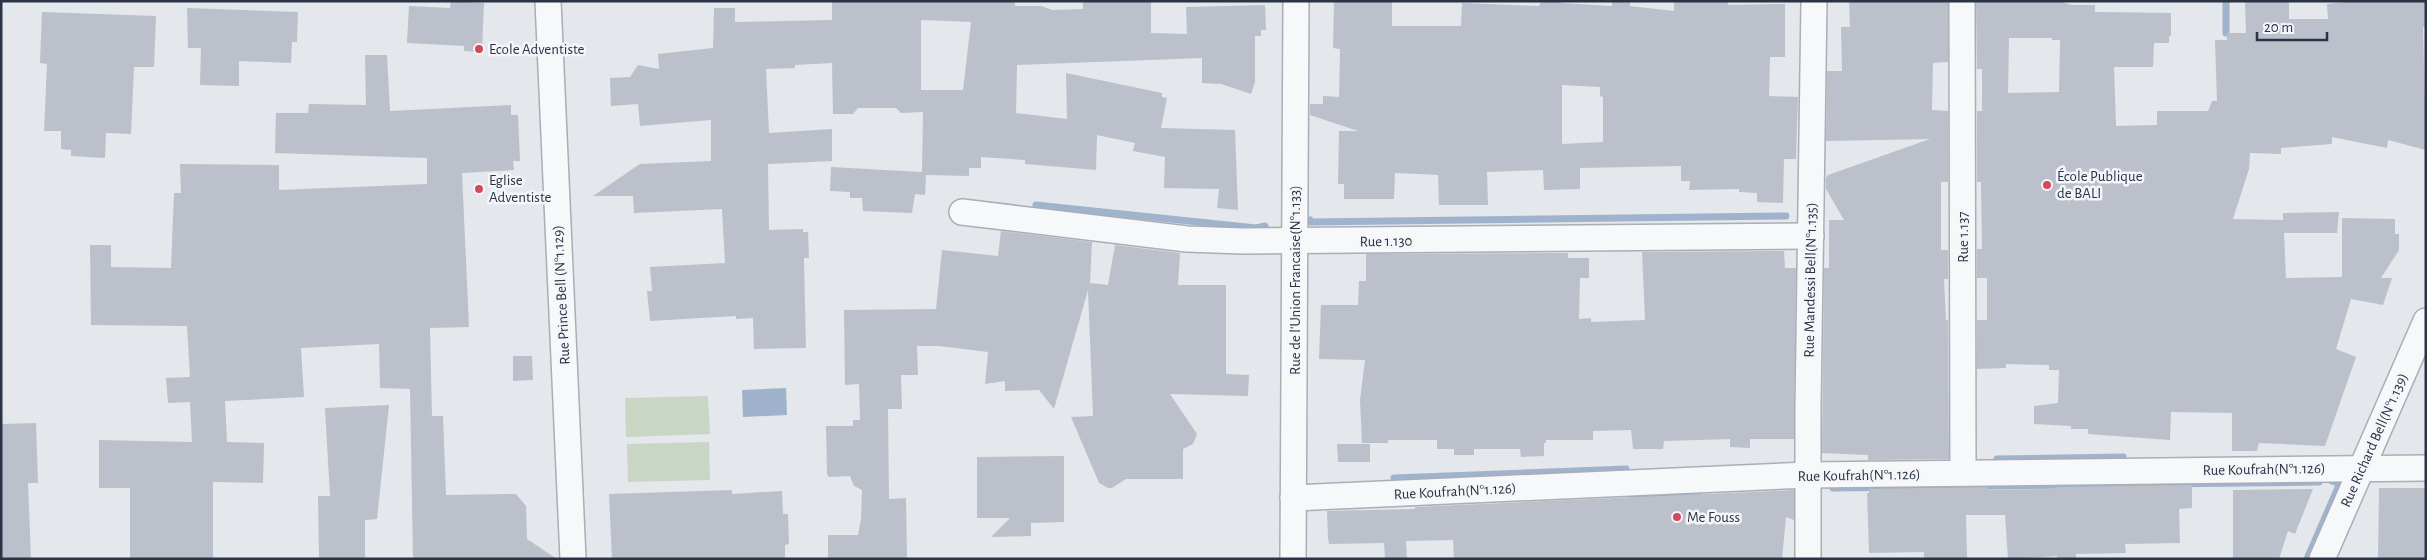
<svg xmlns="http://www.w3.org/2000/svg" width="2427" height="560" viewBox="0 0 2427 560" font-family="'Alegreya Sans',sans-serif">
	<rect width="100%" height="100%" fill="#e4e7ec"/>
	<g fill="#c9d6c5">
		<path d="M 708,396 L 710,434 L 626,437 L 625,398 Z"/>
		<path d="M 709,442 L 710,480 L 628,482 L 627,444 Z"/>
	</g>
	<path fill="#9fb4cc" d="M 786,388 L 787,415 L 743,417 L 742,390 Z"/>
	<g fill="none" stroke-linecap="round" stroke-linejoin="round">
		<g stroke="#9fb4cc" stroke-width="7">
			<path d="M 2226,3 L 2226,33"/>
			<path d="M 1036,205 L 1256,228 L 1265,226"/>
			<path d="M 1310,220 L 1311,222 L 1786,216"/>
			<path d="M 1997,459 L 2123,457"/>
			<path d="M 1394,478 L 1626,469"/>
			<path d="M 1833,488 L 2319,482"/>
			<path d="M 1633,496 L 1698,495"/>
			<path d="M 2307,559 L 2340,483 L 2332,481"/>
		</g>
	</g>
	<g fill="#bbc0ca" fill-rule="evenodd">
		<path d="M 451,1 L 484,3 L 482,52 L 464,51 L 464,46 L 407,43 L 409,6 L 450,8 Z"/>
		<path d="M 832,1 L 1015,1 L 1015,6 L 1042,6 L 1052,10 L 1083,9 L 1083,2 L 1151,1 L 1151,33 L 1187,34 L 1186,7 L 1265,5 L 1266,30 L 1261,30 L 1261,36 L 1255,36 L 1255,82 L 1251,94 L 1221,84 L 1202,83 L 1202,58 L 1017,65 L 1016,113 L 1067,119 L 1066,73 L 1162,93 L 1162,97 L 1167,98 L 1161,128 L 1235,130 L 1238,210 L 1217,208 L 1219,189 L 1164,188 L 1165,157 L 1133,151 L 1135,143 L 1097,135 L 1096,170 L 1025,164 L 1025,160 L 981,157 L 981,168 L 969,168 L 969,176 L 926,175 L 925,195 L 915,194 L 912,213 L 863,211 L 862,198 L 850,198 L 850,192 L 830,191 L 831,167 L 922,172 L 923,112 L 901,113 L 896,108 L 858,108 L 853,114 L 833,114 L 832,63 L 795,65 L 795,68 L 766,69 L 769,133 L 832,129 L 832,161 L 768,164 L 769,230 L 803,229 L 803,232 L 808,232 L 809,258 L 804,258 L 806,348 L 754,349 L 753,318 L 736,319 L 736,316 L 650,321 L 647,291 L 652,291 L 650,267 L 725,263 L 722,209 L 634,213 L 633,196 L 593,196 L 640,164 L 711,161 L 711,120 L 640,126 L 638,104 L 611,106 L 610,78 L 630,77 L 638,65 L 659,69 L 658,54 L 713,48 L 714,8 L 735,8 L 735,22 L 832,20 ZM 921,20 L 971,22 L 963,90 L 921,90 Z"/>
		<path d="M 1334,1 L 1392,1 L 1392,26 L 1461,26 L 1462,3 L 1539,6 L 1541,1 L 1560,1 L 1561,3 L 1612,6 L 1612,1 L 1630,1 L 1630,6 L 1674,11 L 1674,1 L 1728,1 L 1728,5 L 1785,4 L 1785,57 L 1770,57 L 1769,96 L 1798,97 L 1796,159 L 1784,159 L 1783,203 L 1757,202 L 1757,193 L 1739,192 L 1739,189 L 1689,190 L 1690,181 L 1681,181 L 1681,166 L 1580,168 L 1580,189 L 1544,190 L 1543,170 L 1487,172 L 1488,205 L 1439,205 L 1438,175 L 1395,173 L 1394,199 L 1344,199 L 1344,184 L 1338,184 L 1339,131 L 1358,131 L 1310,115 L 1310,104 L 1323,104 L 1323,96 L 1339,97 L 1340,49 L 1333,48 ZM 1562,85 L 1600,87 L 1600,96 L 1603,97 L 1603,142 L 1562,144 Z"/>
		<path d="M 1849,1 L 1948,1 L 1948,62 L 1933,63 L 1932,110 L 1948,111 L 1948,182 L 1941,182 L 1941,250 L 1948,250 L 1948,279 L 1944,279 L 1946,320 L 1948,320 L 1949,459 L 1868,460 L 1868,455 L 1822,453 L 1824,268 L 1829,268 L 1829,220 L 1844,220 L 1826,189 L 1826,178 L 1828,175 L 1930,139 L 1826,141 L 1827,71 L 1842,71 L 1841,27 L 1850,27 Z"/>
		<path d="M 1976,1 L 2059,1 L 2072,5 L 2095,5 L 2095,12 L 2099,12 L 2171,13 L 2171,36 L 2169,36 L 2169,43 L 2154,43 L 2153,67 L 2114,67 L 2116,126 L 2157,125 L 2157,111 L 2208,111 L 2212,101 L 2217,101 L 2215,40 L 2227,40 L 2227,33 L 2246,33 L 2245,1 L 2289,1 L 2289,19 L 2328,19 L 2327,4 L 2354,1 L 2426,1 L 2426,27 L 2423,27 L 2426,150 L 2388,140 L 2387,148 L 2332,137 L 2332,144 L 2281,148 L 2281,154 L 2250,153 L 2249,169 L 2233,219 L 2283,220 L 2283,213 L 2339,212 L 2337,233 L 2284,233 L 2286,278 L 2342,277 L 2342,218 L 2395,219 L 2395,234 L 2399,234 L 2399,250 L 2381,278 L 2392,278 L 2383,305 L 2351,299 L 2336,349 L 2356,357 L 2325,446 L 2259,443 L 2257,451 L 2232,451 L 2232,413 L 2171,412 L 2170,440 L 2088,434 L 2088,429 L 2071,429 L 2071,426 L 2034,424 L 2034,406 L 2058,403 L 2059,370 L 2049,370 L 2049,365 L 2006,364 L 2006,368 L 1977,369 L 1977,320 L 1987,320 L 1987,278 L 1977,278 L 1977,249 L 1982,249 L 1981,182 L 1977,182 L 1977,111 L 1982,111 L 1982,69 L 1977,69 ZM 2009,38 L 2052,38 L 2052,40 L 2060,40 L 2059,92 L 2008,93 Z"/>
		<path d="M 187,8 L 298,12 L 297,42 L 292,42 L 291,63 L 239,61 L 239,86 L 200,85 L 201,48 L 188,48 Z"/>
		<path d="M 42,12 L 156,16 L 154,67 L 134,67 L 131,134 L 106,133 L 105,158 L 71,156 L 71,150 L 61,149 L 61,131 L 44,131 L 47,64 L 40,63 Z"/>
		<path d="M 365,55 L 387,55 L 390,111 L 511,105 L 511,115 L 518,115 L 520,161 L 513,161 L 514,170 L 462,173 L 469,327 L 430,328 L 432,416 L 443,416 L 446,495 L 516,494 L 526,506 L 527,539 L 557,559 L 413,559 L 410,389 L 380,388 L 379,344 L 301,348 L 304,397 L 225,401 L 227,442 L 264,443 L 263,483 L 213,482 L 213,559 L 130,559 L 130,488 L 99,488 L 99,440 L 192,442 L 190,402 L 168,403 L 166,378 L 190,377 L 187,326 L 91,325 L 90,245 L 111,245 L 111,267 L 171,268 L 174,193 L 181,193 L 180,164 L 279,165 L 279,190 L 427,184 L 427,158 L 275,153 L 276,113 L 308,113 L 309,104 L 366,105 Z"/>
		<path d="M 1001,231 L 1092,242 L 1090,283 L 1108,285 L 1115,245 L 1180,253 L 1178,285 L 1226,285 L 1226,374 L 1249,375 L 1248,396 L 1170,394 L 1197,434 L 1193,444 L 1183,449 L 1183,479 L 1126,479 L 1112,488 L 1108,488 L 1099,483 L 1071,417 L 1093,416 L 1088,290 L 1054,409 L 1039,390 L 1005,391 L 1005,381 L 985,384 L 988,352 L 939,346 L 917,346 L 918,375 L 901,375 L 902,409 L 888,409 L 889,499 L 906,498 L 907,559 L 828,559 L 828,535 L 858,535 L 861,519 L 862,490 L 854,486 L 850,476 L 829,477 L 827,474 L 826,426 L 853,426 L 853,420 L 860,420 L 859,384 L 845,385 L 844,310 L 936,309 L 942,250 L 998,256 Z"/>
		<path d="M 1784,251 L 1785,268 L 1796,268 L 1794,439 L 1750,439 L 1750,448 L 1730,447 L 1730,439 L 1664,441 L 1663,449 L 1633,449 L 1631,430 L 1593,431 L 1593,440 L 1546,440 L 1546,443 L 1544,443 L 1544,456 L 1521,457 L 1520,449 L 1474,449 L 1474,455 L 1454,455 L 1454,449 L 1437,449 L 1437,440 L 1388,440 L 1388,443 L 1362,443 L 1360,400 L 1365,360 L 1319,359 L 1321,305 L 1358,305 L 1359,281 L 1366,281 L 1366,254 L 1550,253 L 1568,253 L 1568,258 L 1589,258 L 1589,278 L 1580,278 L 1579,319 L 1591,318 L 1591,322 L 1645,320 L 1642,252 Z"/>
		<path d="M 513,356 L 532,356 L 533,380 L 513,381 Z"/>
		<path d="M 389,405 L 377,519 L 365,520 L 365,559 L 319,559 L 318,496 L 330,496 L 325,408 Z"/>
		<path d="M 36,423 L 38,483 L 28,483 L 31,559 L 1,559 L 1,424 Z"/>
		<path d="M 1337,444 L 1370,444 L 1370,462 L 1338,462 Z"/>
		<path d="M 1064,456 L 1064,522 L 1031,523 L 1031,536 L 991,537 L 1010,518 L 977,518 L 977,457 Z"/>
		<path d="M 2192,485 L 2192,508 L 2179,509 L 2180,543 L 2125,544 L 2126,553 L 2076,554 L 2076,559 L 2057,559 L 2057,556 L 2008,559 L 2005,515 L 1966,515 L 1967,559 L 1924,559 L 1924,552 L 1869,553 L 1867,493 L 1869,493 L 1869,489 L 1987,487 L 1987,490 L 2056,489 L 2056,487 Z"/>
		<path d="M 2379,488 L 2426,488 L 2425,559 L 2378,559 Z"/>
		<path d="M 2313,489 L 2295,534 L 2288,531 L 2279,559 L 2233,559 L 2233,490 Z"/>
		<path d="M 732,490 L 732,494 L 782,491 L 783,514 L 788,514 L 789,544 L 785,545 L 785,559 L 612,559 L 609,494 Z"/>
		<path d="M 1794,490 L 1794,520 L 1786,517 L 1782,559 L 1454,559 L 1453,540 L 1406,541 L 1407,559 L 1385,559 L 1384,543 L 1329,544 L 1328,538 L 1327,511 L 1415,509 L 1415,507 Z"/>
	</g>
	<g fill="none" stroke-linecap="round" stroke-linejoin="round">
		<g stroke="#a9aeb7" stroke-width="28">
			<g id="minor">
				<path d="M 548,1 L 573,559"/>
				<path d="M 1962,1 L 1963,473"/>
				<path d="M 962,212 L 1187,239 L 1242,241 L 1811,236"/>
				<path d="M 1293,498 L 1808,475 L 2426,468"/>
				<path d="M 1293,559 L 1296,1"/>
				<path d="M 1808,559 L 1808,406 L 1814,1"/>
				<path d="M 2322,559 L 2426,321"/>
			</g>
		</g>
		<use href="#minor" stroke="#f7f8fa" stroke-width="25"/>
	</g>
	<g fill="#d1495b" stroke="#f4f6f9" stroke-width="2">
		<circle cx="479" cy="49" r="5"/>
		<circle cx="2047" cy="185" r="5"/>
		<circle cx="479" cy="189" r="5"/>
		<circle cx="1677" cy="517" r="5"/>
	</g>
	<g text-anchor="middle" stroke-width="5" stroke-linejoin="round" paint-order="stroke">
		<g font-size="15" fill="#2b3445" stroke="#f4f6f9" text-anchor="start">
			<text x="489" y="54">Ecole Adventiste</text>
			<text x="2057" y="181">École Publique<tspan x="2057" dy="17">de BALI</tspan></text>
			<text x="489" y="185">Eglise<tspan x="489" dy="17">Adventiste</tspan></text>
			<text x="1687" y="522">Me Fouss</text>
		</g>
		<g font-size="15" fill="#2b3445" stroke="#f4f6f9">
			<text transform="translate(1963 237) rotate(-90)" y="5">Rue 1.137</text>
			<text transform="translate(1386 241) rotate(-1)" y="5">Rue 1.130</text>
			<text transform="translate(1295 280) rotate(-90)" y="5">Rue de l'Union Francaise(N°1.133)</text>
			<text transform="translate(1810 280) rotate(-89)" y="5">Rue Mandessi Bell(N°1.135)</text>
			<text transform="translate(561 295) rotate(-93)" y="5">Rue Prince Bell (N°1.129)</text>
			<text transform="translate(2374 440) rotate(-66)" y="5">Rue Richard Bell(N°1.139)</text>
			<text transform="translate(2264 469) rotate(-1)" y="5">Rue Koufrah(N°1.126)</text>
			<text transform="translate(1859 475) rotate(-1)" y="5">Rue Koufrah(N°1.126)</text>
			<text transform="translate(1455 491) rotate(-3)" y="5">Rue Koufrah(N°1.126)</text>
		</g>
	</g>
	<rect width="2427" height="560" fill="none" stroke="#2b3445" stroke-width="5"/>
	<path d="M2257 32v8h70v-8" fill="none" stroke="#2b3445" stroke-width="2.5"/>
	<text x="2264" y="32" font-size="15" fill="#2b3445" stroke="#f4f6f9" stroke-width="4" paint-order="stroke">20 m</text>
</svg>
